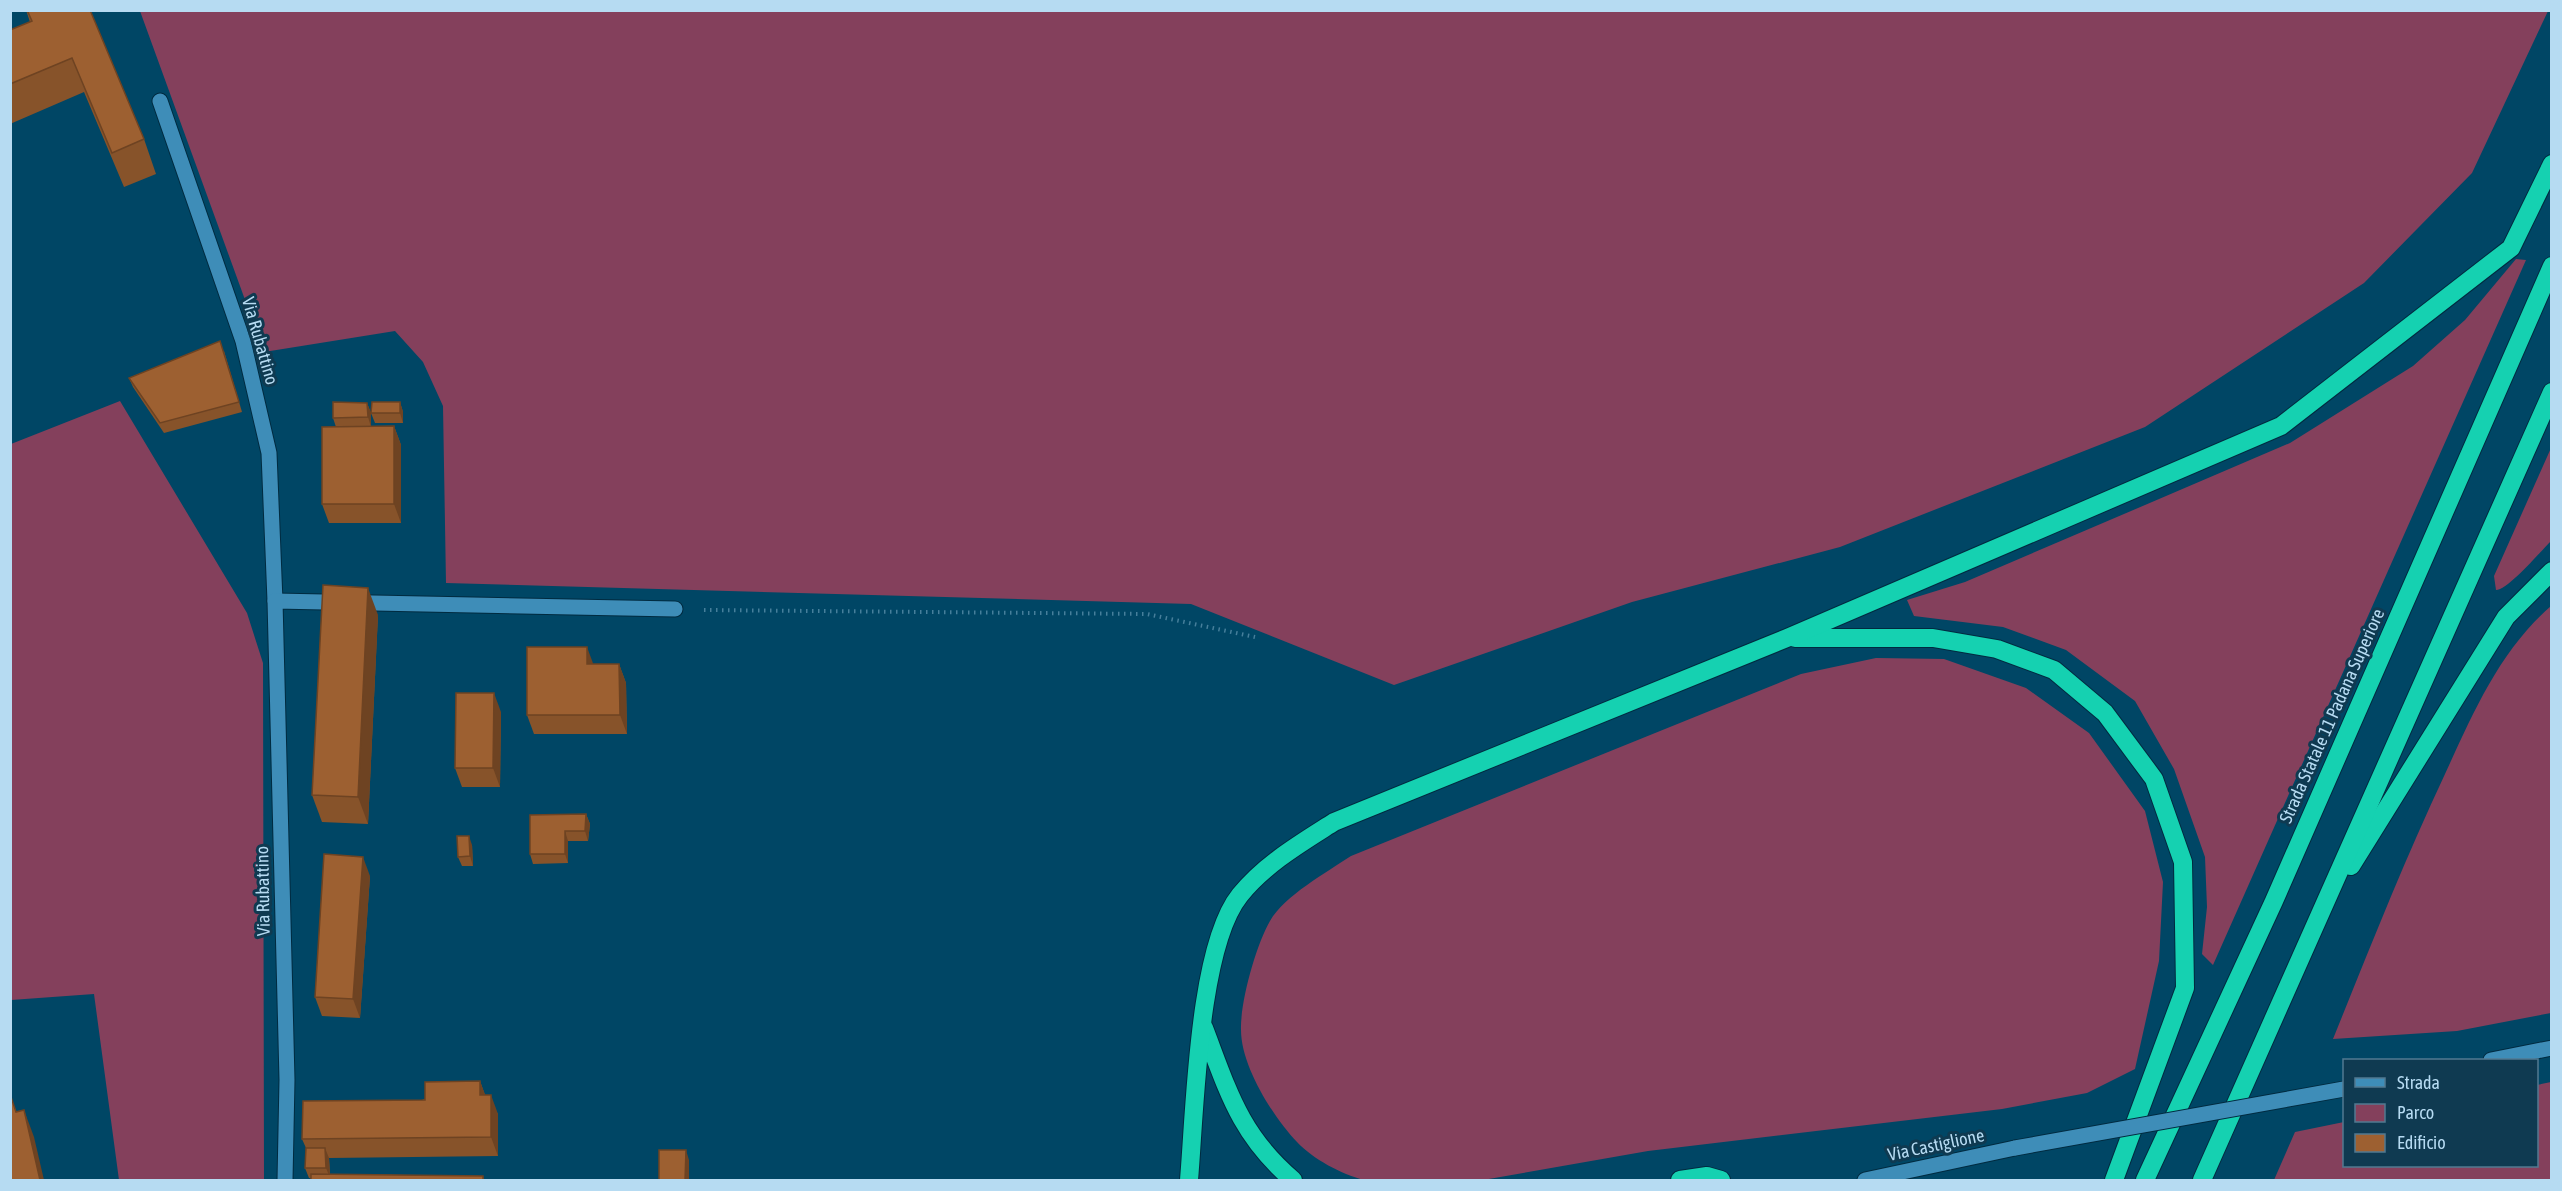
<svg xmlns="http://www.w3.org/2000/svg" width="2562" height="1191" viewBox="0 0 2562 1191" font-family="'Asap Condensed',sans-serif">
	<rect width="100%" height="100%" fill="#004665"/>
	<g fill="#84405c">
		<path d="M 140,11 L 140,10 L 2548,11 L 2472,173 L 2364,283 L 2145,427 L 1840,547 L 1632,602 L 1394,685 L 1191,604 L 446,583 L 443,406 L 423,362 L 395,331 L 264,352 Z"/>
		<path d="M 2516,259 L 2526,260 L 2213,965 L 2202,954 L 2207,907 L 2205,857 L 2174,769 L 2135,701 L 2066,650 L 2003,627 L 1914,616 L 1907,600 L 1965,582 L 2290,443 L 2413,366 L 2465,320 Z"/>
		<path d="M 120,401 L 247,613 L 263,663 L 264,1180 L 119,1180 L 94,994 L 11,1000 L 11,444 Z"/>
		<path d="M 2551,448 L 2551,541 C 2540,552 2508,590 2496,590 L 2494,576 Z"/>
		<path d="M 2551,606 L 2551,1013 L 2457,1031 L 2333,1039 C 2369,950 2404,861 2445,774 C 2473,713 2500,650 2551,606 Z"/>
		<path d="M 1876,658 L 1944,659 L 2026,688 L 2089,733 L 2145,811 L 2163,882 L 2159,961 L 2135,1069 L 2087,1093 L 2002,1109 L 1648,1151 L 1483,1180 L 1364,1180 C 1341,1174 1313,1159 1297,1142 C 1273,1117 1241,1066 1241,1030 C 1240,1003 1256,945 1270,921 C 1284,896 1327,872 1351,856 L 1801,674 Z"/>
		<path d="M 2551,1082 L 2551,1180 L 2274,1180 L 2295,1132 L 2344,1122 L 2344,1166 L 2536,1166 L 2537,1085 Z"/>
	</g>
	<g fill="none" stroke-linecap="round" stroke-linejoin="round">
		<g stroke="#002b40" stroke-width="17">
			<g id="street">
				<path d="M 160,101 L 243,341 L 269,453 L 275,601"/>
				<path d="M 285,1180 L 287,1080 L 275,601 L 675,609"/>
			</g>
		</g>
		<g stroke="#002b40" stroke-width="17">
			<g id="secondary">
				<path d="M 2491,1060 L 2552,1048"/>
				<path d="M 1865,1180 L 2015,1148"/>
			</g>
		</g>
		<g stroke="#002b40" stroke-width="20">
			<g id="highway">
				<path d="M 1795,638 L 1933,638 L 1997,649 L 2054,670 L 2105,713 L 2154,779 L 2183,862 L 2185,988 L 2114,1180"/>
				<path d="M 2351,866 L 2506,617 L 2552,571"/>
				<path d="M 1204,1028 C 1228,1091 1240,1135 1293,1180"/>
				<path d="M 1189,1180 C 1195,1111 1198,947 1240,895 C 1265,864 1301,843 1334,822 L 1787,638 L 2281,426 L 2511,248 L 2552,164"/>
				<path d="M 1680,1180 L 1707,1176 L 1721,1180"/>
				<path d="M 2145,1180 L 2274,901 L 2552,266"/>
				<path d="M 2202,1180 L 2552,392"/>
			</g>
		</g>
		<path stroke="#467f9b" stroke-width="4" stroke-dasharray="1.5 4.5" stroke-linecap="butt" d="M 704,610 L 1147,614 L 1255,637"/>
		<use href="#street" stroke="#3e8db8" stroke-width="15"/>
		<use href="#secondary" stroke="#3e8db8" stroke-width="15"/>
		<use href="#highway" stroke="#15d1b1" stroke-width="18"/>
		<g stroke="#002b40" stroke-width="17" stroke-linecap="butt">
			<path id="secondary-bridge" d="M 2015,1148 L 2344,1089"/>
		</g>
		<use href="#secondary-bridge" stroke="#3e8db8" stroke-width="15"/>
	</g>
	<g fill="#87532a">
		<path d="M 26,10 L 90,10 L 144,139 L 156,174 L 124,187 L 84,92 L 10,124 L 10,30 L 30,22 Z"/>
		<path d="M 224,351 L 242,412 L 164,433 L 133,387 L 129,378 Z"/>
		<path d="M 400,402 L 403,412 L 403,423 L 375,423 L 371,413 Z"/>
		<path d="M 367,403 L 371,413 L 371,426 L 394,426 L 401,445 L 401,523 L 329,523 L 322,504 L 336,427 L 333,418 Z"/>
		<path d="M 378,615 L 368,824 L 322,822 L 312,795 Z"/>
		<path d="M 593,664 L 619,664 L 626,683 L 627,734 L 534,734 L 527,715 Z"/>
		<path d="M 501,712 L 500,787 L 462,787 L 455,768 Z"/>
		<path d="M 586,814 L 590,824 L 588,841 L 568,841 L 568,863 L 533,864 L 530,854 Z"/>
		<path d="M 472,845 L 473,866 L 462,866 L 458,857 Z"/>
		<path d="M 370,876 L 360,1018 L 322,1016 L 315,997 Z"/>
		<path d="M 480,1081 L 485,1095 L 498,1114 L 498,1156 L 329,1158 L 330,1174 L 483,1176 L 484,1180 L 311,1180 L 311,1178 L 309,1178 L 305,1168 L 306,1148 L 302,1139 Z"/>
	</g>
	<g fill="#6e4322">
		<path d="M 400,402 L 403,412 L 403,423 L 400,413 Z"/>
		<path d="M 367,403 L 371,413 L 371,427 L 368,417 Z"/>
		<path d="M 394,426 L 401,445 L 401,523 L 394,504 Z"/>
		<path d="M 368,588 L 378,615 L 368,824 L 358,797 Z"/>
		<path d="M 587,647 L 594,666 L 587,664 Z"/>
		<path d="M 619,664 L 626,683 L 627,734 L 620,715 Z"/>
		<path d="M 494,693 L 501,712 L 500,787 L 493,768 Z"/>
		<path d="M 586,814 L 590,824 L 588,841 L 585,831 Z"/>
		<path d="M 565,831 L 568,841 L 568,863 L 565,854 Z"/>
		<path d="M 469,836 L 472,845 L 473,866 L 470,856 Z"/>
		<path d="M 363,857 L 370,876 L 360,1018 L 353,999 Z"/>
		<path d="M 480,1081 L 487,1100 L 480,1095 Z"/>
		<path d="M 491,1095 L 498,1114 L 498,1156 L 491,1137 Z"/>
		<path d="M 24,1110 L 34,1137 L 44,1180 L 40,1180 Z"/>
		<path d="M 325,1148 L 329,1158 L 330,1178 L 326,1168 Z"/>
		<path d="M 686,1150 L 689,1160 L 689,1180 L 685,1180 Z"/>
	</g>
	<g fill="#9d6031" stroke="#6e4322" stroke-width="1.5">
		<path d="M 27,10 L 90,10 L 144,139 L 112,153 L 72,58 L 10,84 L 10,30 L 32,21 Z"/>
		<path d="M 220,341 L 239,402 L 160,423 L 129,378 Z"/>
		<path d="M 333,402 L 367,403 L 368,417 L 333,418 Z"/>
		<path d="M 372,402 L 400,402 L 400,413 L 371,413 Z"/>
		<path d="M 394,426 L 394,504 L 322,504 L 322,427 Z"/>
		<path d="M 323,585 L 368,588 L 358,797 L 312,795 Z"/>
		<path d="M 527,647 L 587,647 L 587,664 L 619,664 L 620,715 L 527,715 Z"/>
		<path d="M 456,693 L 494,693 L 493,768 L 455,768 Z"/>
		<path d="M 586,814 L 585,831 L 565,831 L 565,854 L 530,854 L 530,815 Z"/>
		<path d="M 457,836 L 469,836 L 470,856 L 458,857 Z"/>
		<path d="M 324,854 L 363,857 L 353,999 L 315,997 Z"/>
		<path d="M 480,1081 L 480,1095 L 491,1095 L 491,1137 L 302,1139 L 303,1101 L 425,1100 L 425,1082 Z"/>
		<path d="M 10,1094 L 16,1112 L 24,1110 L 40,1180 L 10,1180 Z"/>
		<path d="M 306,1148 L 325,1148 L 326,1168 L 305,1168 Z"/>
		<path d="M 659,1150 L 686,1150 L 685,1180 L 659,1180 Z"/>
		<path d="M 311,1174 L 483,1176 L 483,1180 L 311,1180 Z"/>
	</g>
	<g text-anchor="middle" stroke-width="6" stroke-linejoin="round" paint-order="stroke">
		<g font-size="18" fill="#b6dbf2" stroke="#0f3a51">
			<text transform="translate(260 341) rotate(74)" y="6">Via Rubattino</text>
			<text transform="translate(2332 716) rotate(-66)" y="6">Strada Statale 11 Padana Superiore</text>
			<text transform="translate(263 891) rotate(-91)" y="6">Via Rubattino</text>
			<text transform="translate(1936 1145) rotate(-12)" y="6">Via Castiglione</text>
		</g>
	</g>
	<rect width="2562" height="1191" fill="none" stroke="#b6dbf2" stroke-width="24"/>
	<rect x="2343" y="1059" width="195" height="108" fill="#0f3a51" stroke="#527a91" stroke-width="1.5"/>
	<rect x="2355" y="1078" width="30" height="9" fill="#3e8db8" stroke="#527a91" stroke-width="1.5"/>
	<text x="2397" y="1089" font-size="18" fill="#b6dbf2">Strada</text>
	<rect x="2355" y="1104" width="30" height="18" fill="#84405c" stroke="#527a91" stroke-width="1.5"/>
	<text x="2397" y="1119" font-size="18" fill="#b6dbf2">Parco</text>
	<rect x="2355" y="1134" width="30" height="18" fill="#9d6031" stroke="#527a91" stroke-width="1.5"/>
	<text x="2397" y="1149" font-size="18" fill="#b6dbf2">Edificio</text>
</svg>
